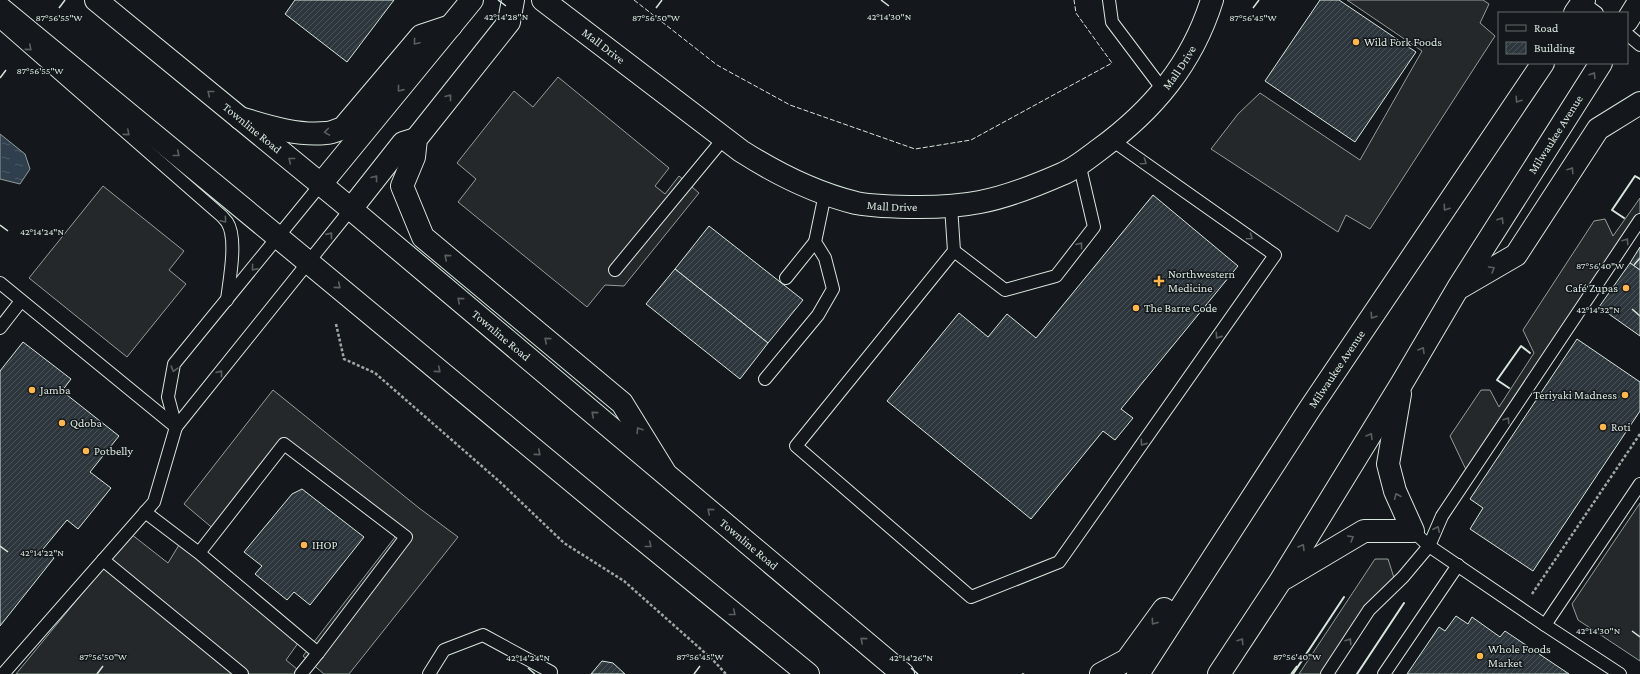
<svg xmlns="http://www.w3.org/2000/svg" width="1640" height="674" viewBox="0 0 1640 674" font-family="'Crimson Pro',serif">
	<defs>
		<pattern id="water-ripples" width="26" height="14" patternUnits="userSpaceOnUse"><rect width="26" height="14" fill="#2f3f4d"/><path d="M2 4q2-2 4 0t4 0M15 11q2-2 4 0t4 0" fill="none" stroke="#4c5b66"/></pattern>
		<pattern id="building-hatch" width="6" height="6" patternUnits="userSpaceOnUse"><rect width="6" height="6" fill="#2c363c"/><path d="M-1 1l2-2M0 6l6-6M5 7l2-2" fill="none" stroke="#4a5358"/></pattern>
	</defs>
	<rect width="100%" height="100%" fill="#14181c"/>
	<g fill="#24282b" stroke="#939e99">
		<path d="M 1347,0 L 1483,0 L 1489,4 L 1480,23 L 1495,36 L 1370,229 L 1346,215 L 1338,232 L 1211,149 L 1238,114 L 1260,93 L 1360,160 L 1422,51 Z"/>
		<path d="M 558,77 L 669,168 L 655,186 L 665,194 L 679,176 L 699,193 L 624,286 L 605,285 L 587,307 L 458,202 L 476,179 L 457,163 L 514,91 L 533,107 Z"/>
		<path d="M 103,186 L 184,251 L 169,270 L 186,284 L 127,357 L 29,278 Z"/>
		<path d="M 1640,198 L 1640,220 L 1469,476 L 1450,436 L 1481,390 L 1490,390 L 1499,407 L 1534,353 L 1523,330 L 1594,221 L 1605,219 L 1613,236 Z"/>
		<path d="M 273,390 L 419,508 L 458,537 L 349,674 L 324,674 L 303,656 L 399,532 L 285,444 L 216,531 L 184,504 Z"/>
		<path d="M 1640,503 L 1640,661 L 1578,620 L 1572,604 Z"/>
		<path d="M 131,534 L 168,563 L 182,540 L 301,639 L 286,660 L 303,674 L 16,674 Z"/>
		<path d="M 1375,559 L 1388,559 L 1396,584 L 1327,674 L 1299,674 Z"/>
	</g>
	<path fill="url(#water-ripples)" stroke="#939e99" d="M 0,134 L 25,154 L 30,169 L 20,184 L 0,179 Z"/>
	<g fill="url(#building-hatch)" stroke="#d8e6dc">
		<path d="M 295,0 L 394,0 L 347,62 L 285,14 Z"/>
		<path d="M 1320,0 L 1339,0 L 1416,52 L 1355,142 L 1265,81 Z"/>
		<path d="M 1153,195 L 1238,266 L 1121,409 L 1133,418 L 1115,440 L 1103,431 L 1031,519 L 887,401 L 959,313 L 988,337 L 1007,314 L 1036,338 Z"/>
		<path d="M 709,226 L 803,300 L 768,343 L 675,269 Z"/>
		<path d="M 1640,247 L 1640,270 L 1630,263 Z"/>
		<path d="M 1630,263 L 1640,270 L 1640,336 L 1599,307 Z"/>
		<path d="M 675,269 L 768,343 L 740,379 L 646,304 Z"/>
		<path d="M 1577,339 L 1640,382 L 1640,411 L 1533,571 L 1470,529 L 1483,508 L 1470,499 Z"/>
		<path d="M 23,342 L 71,379 L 62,391 L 119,436 L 90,472 L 111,488 L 78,529 L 67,520 L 43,549 L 54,558 L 0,626 L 0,371 Z"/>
		<path d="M 302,489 L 364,537 L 310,605 L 294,592 L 287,600 L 255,574 L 262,566 L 244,552 L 292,494 Z"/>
		<path d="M 1456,616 L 1468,624 L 1472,617 L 1500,637 L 1505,631 L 1569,674 L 1407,674 L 1439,627 L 1445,631 Z"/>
		<path d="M 602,661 L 613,663 L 625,674 L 591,674 Z"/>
	</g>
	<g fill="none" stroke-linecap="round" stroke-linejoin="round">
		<g stroke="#d8e6dc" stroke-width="14">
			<g id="service">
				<path d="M 1109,0 L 1112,22 L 1164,91"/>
				<path d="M 1582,2 L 1597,13"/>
				<path d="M 0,22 L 216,211 C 220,214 224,218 227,222 C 238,238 229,282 227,300"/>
				<path d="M 1627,34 L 1640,45"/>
				<path d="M 321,184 L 174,364 L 168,397 L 176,427 L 351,209"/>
				<path d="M 951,206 L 954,251 L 796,446 L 971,597 L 1059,562 L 1275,255 L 1112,140"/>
				<path d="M 954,251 L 1005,290 L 1056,276 L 1094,227 L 1079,163"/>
				<path d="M 615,270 L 724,138"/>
				<path d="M 786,278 L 815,242"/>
				<path d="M 0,283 L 176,427 L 154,502 L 3,674"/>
				<path d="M 0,328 L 21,301"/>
				<path d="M 765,379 L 818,315 L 833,289 L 825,258 L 815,242 L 825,194"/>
				<path d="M 145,512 L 199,553 L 318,653 L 406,537 L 284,444 L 199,553"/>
				<path d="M 1413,531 L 1429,546 L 1545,625 L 1620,674"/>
				<path d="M 103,560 L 242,674"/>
				<path d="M 1545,625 L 1640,484"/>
				<path d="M 301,674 L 318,653"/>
				<path d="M 429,674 L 444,650 L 483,635 L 551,672"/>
				<path d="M 1327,674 L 1369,610 L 1403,577 L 1429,546 L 1442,516 L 1640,220"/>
				<path d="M 1384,674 L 1458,565"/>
			</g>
		</g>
		<g stroke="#d8e6dc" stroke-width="24">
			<g id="tertiary">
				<path d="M 513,0 L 509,22 L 416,139 L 414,157 L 402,186 L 423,237 L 622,403 L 664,471"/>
				<path id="s1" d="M 543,0 L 741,151 C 777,174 815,193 856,203 C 877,207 899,207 919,207 C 939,207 960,206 980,202 C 1006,197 1037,185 1062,174 C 1075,169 1089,157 1100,149 C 1153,110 1192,64 1212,0"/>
				<path d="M 240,118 C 267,126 296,136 326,133 C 331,133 338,130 343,128 L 421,36 L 451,26"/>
				<path d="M 321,184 L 472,0"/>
				<path d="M 351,209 L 403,143 L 416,139"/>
			</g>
		</g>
		<g stroke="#d8e6dc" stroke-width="24">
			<g id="primary">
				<path id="s2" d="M 96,0 L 351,209 L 903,674"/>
				<path d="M 0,8 L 308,262 L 619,520 L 808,674"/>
				<path d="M 1575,13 L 1584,0"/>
				<path d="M 1627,21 L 1640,0"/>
				<path d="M 1461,287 L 1516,255 L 1598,129 L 1640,103"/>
				<path d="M 1285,578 L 1364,531 L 1413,531 L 1395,491 L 1388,464 L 1400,394"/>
				<path d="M 1101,674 L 1127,660 L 1164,609"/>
				<path id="s3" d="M 1138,674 L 1309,410 L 1543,63"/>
				<path id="s4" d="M 1219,674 L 1281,580 L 1402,383 L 1458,288 L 1601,63"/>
			</g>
		</g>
		<g stroke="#9da8a2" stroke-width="2.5" stroke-dasharray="3 2" stroke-linecap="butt">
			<path d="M 336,324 L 344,359 L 375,373 L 500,482 L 564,543 L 624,581 L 713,660 L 726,674"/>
			<path d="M 1532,594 L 1640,434"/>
			<path d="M 1023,673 L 1023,674"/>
		</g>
		<use href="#service" stroke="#14181c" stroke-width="12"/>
		<use href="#tertiary" stroke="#14181c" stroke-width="22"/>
		<use href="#primary" stroke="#14181c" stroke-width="22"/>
		<path stroke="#d8e6dc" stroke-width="1" stroke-dasharray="5 2" stroke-linecap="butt" d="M 634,0 L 717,65 L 790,105 L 915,149 L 971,140 L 1112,63 L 1076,13 L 1074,0"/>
		<g stroke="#d8e6dc" stroke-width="2">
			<path d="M 1624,218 L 1612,210 L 1635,176 L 1640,179"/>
			<path d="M 1509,388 L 1497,380 L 1521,346 L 1530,353"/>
			<path d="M 1293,674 L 1344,597"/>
			<path d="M 1357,674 L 1404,603"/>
		</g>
	</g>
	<defs><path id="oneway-chevron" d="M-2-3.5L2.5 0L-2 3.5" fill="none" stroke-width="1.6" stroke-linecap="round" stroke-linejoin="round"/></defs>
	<g stroke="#59605f">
		<use href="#oneway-chevron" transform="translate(416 42) rotate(130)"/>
		<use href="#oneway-chevron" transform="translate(29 48) rotate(41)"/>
		<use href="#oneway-chevron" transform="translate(1593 75) rotate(-58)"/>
		<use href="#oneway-chevron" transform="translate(400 89) rotate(129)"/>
		<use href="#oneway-chevron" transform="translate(210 93) rotate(-141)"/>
		<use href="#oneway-chevron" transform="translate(449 97) rotate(-52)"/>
		<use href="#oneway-chevron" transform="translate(1518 100) rotate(124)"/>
		<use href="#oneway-chevron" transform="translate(327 132) rotate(171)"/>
		<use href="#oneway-chevron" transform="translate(127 133) rotate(41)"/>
		<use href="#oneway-chevron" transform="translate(177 154) rotate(39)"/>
		<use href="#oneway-chevron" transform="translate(291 160) rotate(-141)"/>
		<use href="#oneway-chevron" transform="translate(1144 162) rotate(35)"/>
		<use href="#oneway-chevron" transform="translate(1571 170) rotate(-57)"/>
		<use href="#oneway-chevron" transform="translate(375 178) rotate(-52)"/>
		<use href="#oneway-chevron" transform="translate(1446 208) rotate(124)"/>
		<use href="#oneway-chevron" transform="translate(224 220) rotate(50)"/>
		<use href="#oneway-chevron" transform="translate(1501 220) rotate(-58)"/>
		<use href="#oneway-chevron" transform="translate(330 235) rotate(-51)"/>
		<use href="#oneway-chevron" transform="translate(1250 237) rotate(35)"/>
		<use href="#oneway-chevron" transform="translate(1626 241) rotate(-56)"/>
		<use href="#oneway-chevron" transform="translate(1080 245) rotate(-52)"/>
		<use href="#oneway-chevron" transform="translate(447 257) rotate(-140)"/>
		<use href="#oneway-chevron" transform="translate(254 268) rotate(130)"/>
		<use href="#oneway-chevron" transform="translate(1492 269) rotate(-30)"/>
		<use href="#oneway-chevron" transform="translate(338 286) rotate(40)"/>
		<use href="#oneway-chevron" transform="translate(460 300) rotate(-140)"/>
		<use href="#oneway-chevron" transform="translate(1373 316) rotate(124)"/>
		<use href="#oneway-chevron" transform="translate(1218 336) rotate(125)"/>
		<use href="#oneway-chevron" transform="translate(547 340) rotate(-140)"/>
		<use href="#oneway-chevron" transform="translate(1422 350) rotate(-59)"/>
		<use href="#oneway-chevron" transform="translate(174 369) rotate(106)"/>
		<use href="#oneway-chevron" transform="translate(438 370) rotate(40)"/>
		<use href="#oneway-chevron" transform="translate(220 373) rotate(-52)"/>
		<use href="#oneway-chevron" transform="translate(594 414) rotate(-140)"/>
		<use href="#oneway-chevron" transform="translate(1507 420) rotate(-56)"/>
		<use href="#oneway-chevron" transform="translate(639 430) rotate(-122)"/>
		<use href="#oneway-chevron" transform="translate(1370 436) rotate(-59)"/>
		<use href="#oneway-chevron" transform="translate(1143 443) rotate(125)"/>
		<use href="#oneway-chevron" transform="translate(538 453) rotate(40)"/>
		<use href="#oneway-chevron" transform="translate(1397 496) rotate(-113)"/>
		<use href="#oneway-chevron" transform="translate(710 511) rotate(-140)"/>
		<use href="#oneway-chevron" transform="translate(1437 529) rotate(-65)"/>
		<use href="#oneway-chevron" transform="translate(1351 538) rotate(-30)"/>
		<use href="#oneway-chevron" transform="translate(649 545) rotate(39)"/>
		<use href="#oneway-chevron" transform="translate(1302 547) rotate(-59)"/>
		<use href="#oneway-chevron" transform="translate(733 613) rotate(39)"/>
		<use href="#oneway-chevron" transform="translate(1154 622) rotate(126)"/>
		<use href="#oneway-chevron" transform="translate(863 640) rotate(-140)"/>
		<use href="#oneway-chevron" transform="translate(1241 641) rotate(-56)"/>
		<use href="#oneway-chevron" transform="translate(1349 641) rotate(-57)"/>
	</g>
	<path fill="none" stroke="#d8e6dc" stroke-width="1.5" d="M 498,0 L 506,6M 881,0 L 889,6M 59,8 L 65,0M 656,8 L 662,0M 1253,8 L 1259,0M 0,78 L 6,70M 0,225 L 8,231M 1634,265 L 1640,258M 1632,309 L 1640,316M 0,546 L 8,552M 1632,631 L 1640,637M 528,668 L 535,674M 911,668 L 918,674M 97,674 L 103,666M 694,674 L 700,666M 1291,674 L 1297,666"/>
	<g fill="#ffb74d" stroke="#14181c" stroke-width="1.5">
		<circle cx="1356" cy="42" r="4"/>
		<path d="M1157 275h4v4h4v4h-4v4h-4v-4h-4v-4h4z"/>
		<circle cx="1626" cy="288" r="4"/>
		<circle cx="1136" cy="308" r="4"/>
		<circle cx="32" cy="390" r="4"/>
		<circle cx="1625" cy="395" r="4"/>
		<circle cx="62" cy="423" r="4"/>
		<circle cx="1603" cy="427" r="4"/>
		<circle cx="86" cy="451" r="4"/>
		<circle cx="304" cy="545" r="4"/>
		<circle cx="1480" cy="656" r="4"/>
	</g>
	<g text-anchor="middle" stroke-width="3" stroke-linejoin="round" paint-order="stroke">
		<g font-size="12" fill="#d8e6dc" stroke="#14181c" text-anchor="start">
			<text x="1364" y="46">Wild Fork Foods</text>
			<text x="1168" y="278">Northwestern<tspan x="1168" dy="14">Medicine</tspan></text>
			<text x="1618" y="292" text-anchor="end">Café Zupas</text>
			<text x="1144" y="312">The Barre Code</text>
			<text x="40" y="394">Jamba</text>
			<text x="1617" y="399" text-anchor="end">Teriyaki Madness</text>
			<text x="70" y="427">Qdoba</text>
			<text x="1611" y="431">Roti</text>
			<text x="94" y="455">Potbelly</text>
			<text x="312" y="549">IHOP</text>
			<text x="1488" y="653">Whole Foods<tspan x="1488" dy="14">Market</tspan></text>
		</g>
		<g font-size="12" fill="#d8e6dc" stroke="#14181c">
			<text dy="4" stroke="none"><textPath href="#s1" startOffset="76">Mall Drive</textPath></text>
			<text dy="4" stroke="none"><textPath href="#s1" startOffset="747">Mall Drive</textPath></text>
			<text dy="4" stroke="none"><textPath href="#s2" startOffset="202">Townline Road</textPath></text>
			<text dy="4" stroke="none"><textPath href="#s4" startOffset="636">Milwaukee Avenue</textPath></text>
			<text dy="4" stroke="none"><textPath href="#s1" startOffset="412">Mall Drive</textPath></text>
			<text dy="4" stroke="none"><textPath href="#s2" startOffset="526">Townline Road</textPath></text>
			<text dy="4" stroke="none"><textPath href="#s3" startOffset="364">Milwaukee Avenue</textPath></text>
			<text dy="4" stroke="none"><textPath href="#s2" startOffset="850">Townline Road</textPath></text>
		</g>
	</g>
	<g font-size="10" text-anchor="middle" fill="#d8e6dc" stroke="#14181c" stroke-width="3" stroke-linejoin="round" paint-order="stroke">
		<text x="506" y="20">42°14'28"N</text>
		<text x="889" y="20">42°14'30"N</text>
		<text x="59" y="21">87°56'55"W</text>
		<text x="656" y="21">87°56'50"W</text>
		<text x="1253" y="21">87°56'45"W</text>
		<text x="40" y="74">87°56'55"W</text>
		<text x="42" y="235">42°14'24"N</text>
		<text x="1600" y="269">87°56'40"W</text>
		<text x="1598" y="313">42°14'32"N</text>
		<text x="42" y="556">42°14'22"N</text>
		<text x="1598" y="634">42°14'30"N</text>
		<text x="103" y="660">87°56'50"W</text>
		<text x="700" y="660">87°56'45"W</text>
		<text x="1297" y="660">87°56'40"W</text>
		<text x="528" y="661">42°14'24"N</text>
		<text x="911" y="661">42°14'26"N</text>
	</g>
	<rect x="1498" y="12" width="130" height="52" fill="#14181c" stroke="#626a69"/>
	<rect x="1506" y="25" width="20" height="6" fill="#14181c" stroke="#626a69"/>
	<text x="1534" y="32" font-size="12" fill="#d8e6dc">Road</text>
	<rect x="1506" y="42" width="20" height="12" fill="url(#building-hatch)" stroke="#626a69"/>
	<text x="1534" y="52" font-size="12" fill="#d8e6dc">Building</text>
</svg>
